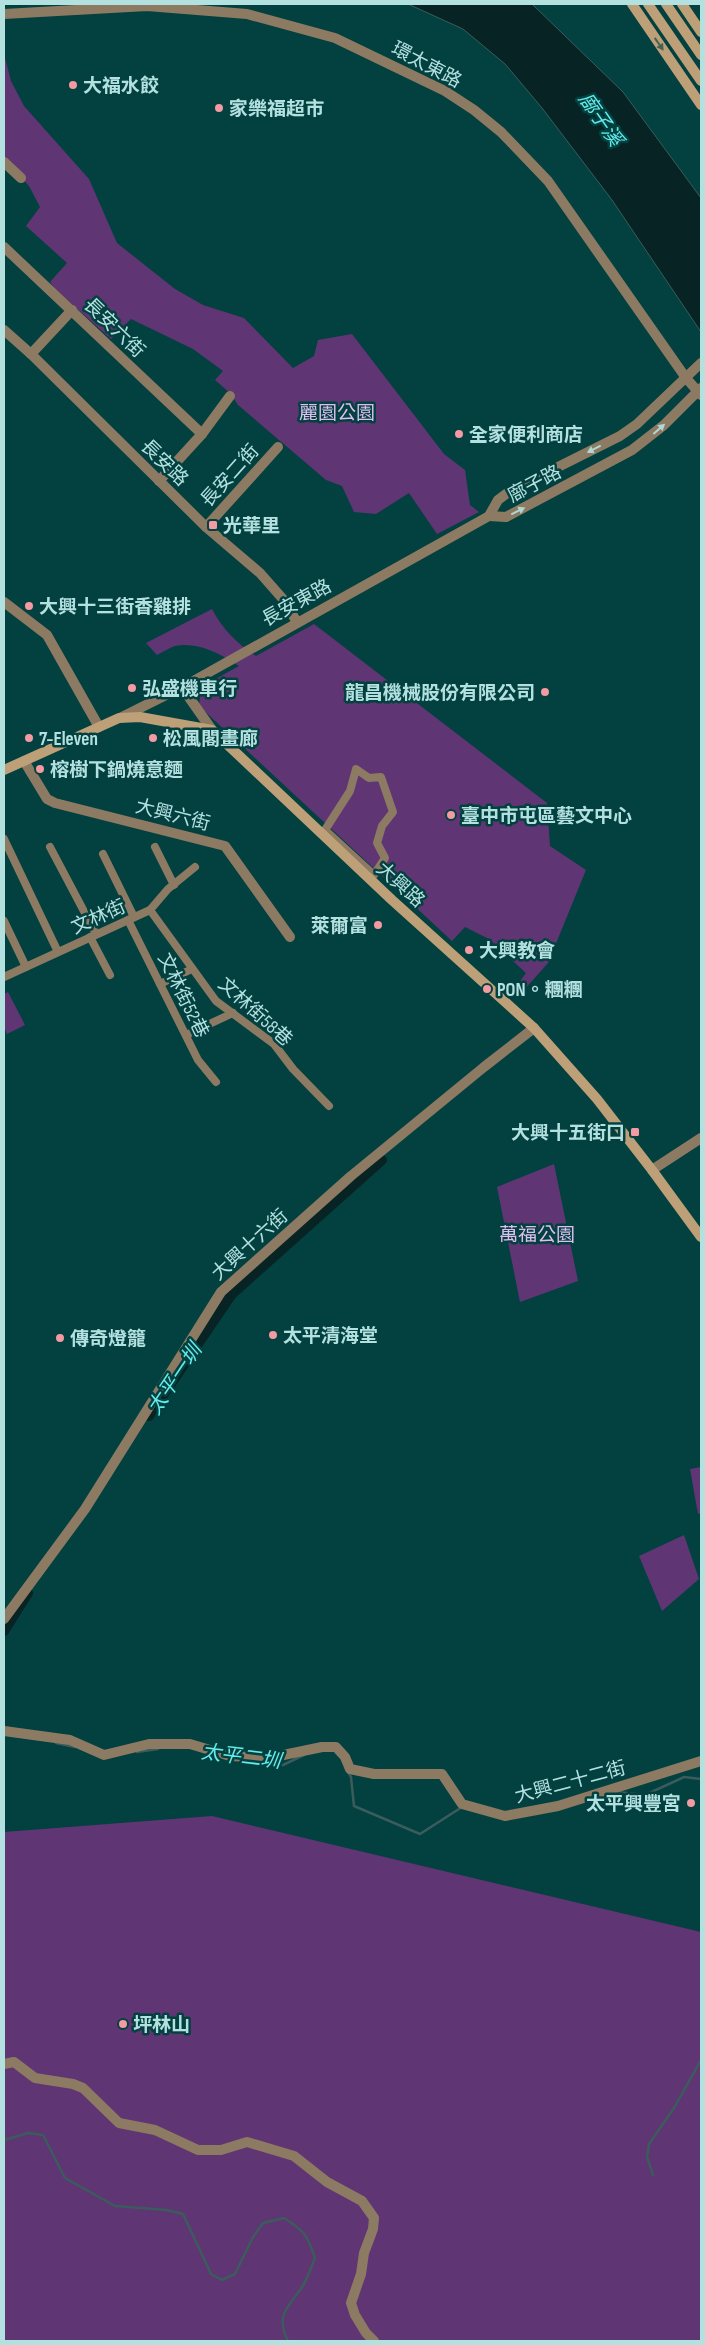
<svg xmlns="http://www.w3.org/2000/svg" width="705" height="2345" viewBox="0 0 705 2345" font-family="'Sofia Sans Condensed','Noto Sans TC',sans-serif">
	<rect width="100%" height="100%" fill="#034040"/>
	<g fill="#603573">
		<path d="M 4,54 L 11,81 L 24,106 L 89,179 L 117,243 L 175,289 L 203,305 L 244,318 L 293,368 L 314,356 L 318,340 L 352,334 L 444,454 L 465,470 L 470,505 L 479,512 L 437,534 L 409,493 L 376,514 L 354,512 L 342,486 L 326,480 L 238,405 L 231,394 L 215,380 L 223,371 L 193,349 L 131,319 L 111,339 L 55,289 L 50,282 L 67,263 L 26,226 L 40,207 L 29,186 L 4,159 Z"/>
		<path d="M 212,609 C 223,630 237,643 256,656 L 314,624 L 547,803 L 550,846 L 586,870 L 548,963 L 517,998 L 512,992 L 526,973 L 489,939 L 465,927 L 452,941 L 199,706 L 201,687 L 239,666 C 222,654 196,641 175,646 C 169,648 163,652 157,655 L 146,643 Z"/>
		<path d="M 8,992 L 25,1025 L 7,1034 L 4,1027 L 4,994 Z"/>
		<path d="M 554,1164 L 578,1281 L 520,1302 L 497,1187 Z"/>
		<path d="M 701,1467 L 701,1513 L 698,1514 L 690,1469 Z"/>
		<path d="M 684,1535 L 699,1579 L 662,1611 L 639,1556 Z"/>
		<path d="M 212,1816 L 701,1932 L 701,2341 L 4,2341 L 4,1832 Z"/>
	</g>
	<path fill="#072323" stroke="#3b5c5c" d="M 408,4 L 532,4 L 623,92 L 701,198 L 701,332 L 612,200 L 542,108 L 505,64 L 463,29 Z"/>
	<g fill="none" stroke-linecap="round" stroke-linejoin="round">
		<g stroke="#3b5c5c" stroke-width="2.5">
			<path d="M 56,1743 L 75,1747"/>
			<path d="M 137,1752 L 158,1749"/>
			<path d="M 265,1763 L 283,1765 L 304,1755"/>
			<path d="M 348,1772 L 351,1777 L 354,1806 L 420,1834 L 462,1807"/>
			<path d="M 617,1792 L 645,1795 L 684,1777 L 701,1779"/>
			<path d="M 4,2140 L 28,2133 L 43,2135 L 65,2178 L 115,2206 L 167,2210 L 183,2214 L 211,2274 L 222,2280 L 235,2274 L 253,2237 L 263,2223 L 284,2218 C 306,2232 307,2235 315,2258 C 311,2267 308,2277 304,2284 C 290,2307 274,2313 288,2341"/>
			<path d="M 653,2175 L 647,2157 L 649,2144 L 674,2108 L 701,2060"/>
		</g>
		<g stroke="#072323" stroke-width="10">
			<path d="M 149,1416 L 232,1294 L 382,1160"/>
			<path d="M 4,1631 L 28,1593"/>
		</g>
		<g stroke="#8d7a62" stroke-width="8">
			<path d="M 356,769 L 369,778 L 381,777 L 393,812 L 382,826 L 377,843 L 385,858 L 374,875 L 325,830 L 350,791 Z"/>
			<path d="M 4,839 L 58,952"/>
			<path d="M 50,847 L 96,934"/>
			<path d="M 155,847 L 174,885"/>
			<path d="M 103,854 L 134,917"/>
			<path d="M 150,910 L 216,1001 L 274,1044 L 293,1069 L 329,1106"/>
			<path d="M 128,920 L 198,1060 L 216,1082"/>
			<path d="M 4,921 L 26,967"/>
			<path d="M 90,937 L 110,975"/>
			<path d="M 4,977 L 150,910 L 168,889 L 195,867"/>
			<path d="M 160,984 L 192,969"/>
			<path d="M 186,1035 L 233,1013"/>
		</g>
		<g stroke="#8d7a62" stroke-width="10">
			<path d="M 4,14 L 147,6 L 247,14 L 335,38 L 445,91 L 474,110 L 501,132 L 548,181 L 686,378 L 701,395"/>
			<path d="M 4,162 L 21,178"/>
			<path d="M 4,247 L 202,434"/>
			<path d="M 4,330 L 31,354 L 206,527 L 260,573 L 282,598 L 297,622"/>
			<path d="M 31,354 L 72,310"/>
			<path d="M 159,481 L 202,434 L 230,396"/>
			<path d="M 206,527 L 278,447"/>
			<path d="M 4,602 L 47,635 L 99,727"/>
			<path d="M 24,761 L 47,799 L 55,803 L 225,846 L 290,937"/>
			<path d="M 652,1170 L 701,1138"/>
			<path d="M 4,1619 L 85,1509 L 221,1292 L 351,1176 L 484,1067 L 534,1028"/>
			<path d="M 4,1731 L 70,1740 L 104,1755 L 149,1744 L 190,1744 L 230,1756 L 269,1758 L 322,1747 L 336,1747 L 345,1757 L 350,1769 L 374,1774 L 442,1774 L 462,1804 L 505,1816 L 558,1806 L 701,1761"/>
			<path d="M 4,2064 L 14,2062 L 35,2078 L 73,2084 L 83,2088 L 119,2123 L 155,2130 L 198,2150 L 221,2150 L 247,2142 L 294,2156 L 327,2182 L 362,2201 L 374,2218 L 373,2229 L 364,2253 L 361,2274 L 351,2303 L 355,2315 L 366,2333 L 374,2341"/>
		</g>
		<g stroke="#8d7a62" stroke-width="10">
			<path d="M 489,516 L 498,500 L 510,491 L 620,436 L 637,424 L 701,363"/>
			<path d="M 489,516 L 506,517 L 632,450 L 664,425 L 701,388"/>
			<path d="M 181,686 L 212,730"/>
			<path d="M 120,718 L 188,684 L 489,516"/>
		</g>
		<g stroke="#bd9f78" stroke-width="10">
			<path d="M 632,4 L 701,105"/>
			<path d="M 648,4 L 701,81"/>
			<path d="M 666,4 L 701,55"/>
			<path d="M 682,4 L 701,32"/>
			<path d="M 4,770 L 119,718 L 140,717 L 212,730 L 392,900 L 534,1028 L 597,1099 L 652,1170 L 701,1237"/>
		</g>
	</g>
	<defs><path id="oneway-solid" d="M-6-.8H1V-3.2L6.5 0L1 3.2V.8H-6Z" transform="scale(1.25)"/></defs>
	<use fill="#446154" href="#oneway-solid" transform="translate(659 44) rotate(55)"/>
	<g fill="#afd7d3">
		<use href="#oneway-solid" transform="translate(659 429) rotate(-41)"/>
		<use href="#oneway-solid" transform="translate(594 449) rotate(153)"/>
		<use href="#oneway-solid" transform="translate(518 511) rotate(-26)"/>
	</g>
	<g fill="#f49aa2" stroke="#034040" stroke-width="2">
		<circle cx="73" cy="85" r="5"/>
		<circle cx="219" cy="108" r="5"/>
		<circle cx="459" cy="434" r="5"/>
		<rect x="208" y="520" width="10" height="10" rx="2.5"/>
		<circle cx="29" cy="606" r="5"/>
		<circle cx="132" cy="688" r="5"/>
		<circle cx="545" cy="692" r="5"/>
		<circle cx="29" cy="738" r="5"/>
		<circle cx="153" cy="738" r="5"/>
		<circle cx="40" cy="769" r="5"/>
		<circle cx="451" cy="815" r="5"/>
		<circle cx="378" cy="925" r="5"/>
		<circle cx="469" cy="950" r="5"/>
		<circle cx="487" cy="989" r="5"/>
		<rect x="630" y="1127" width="10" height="10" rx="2.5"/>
		<circle cx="273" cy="1335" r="5"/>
		<circle cx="60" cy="1338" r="5"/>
		<circle cx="691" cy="1803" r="5"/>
		<circle cx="123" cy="2024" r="5"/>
	</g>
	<g text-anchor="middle" stroke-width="5" stroke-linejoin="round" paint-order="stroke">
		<g font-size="19" fill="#b3e1e0" stroke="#034040">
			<text transform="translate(427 64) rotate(28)" y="7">環太東路</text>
			<text transform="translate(115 327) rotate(44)" y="7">長安六街</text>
			<text transform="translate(165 462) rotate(44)" y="7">長安路</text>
			<text transform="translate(229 475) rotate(-48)" y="7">長安二街</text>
			<text transform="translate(534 483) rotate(-28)" y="7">廍子路</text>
			<text transform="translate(296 602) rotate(-29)" y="7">長安東路</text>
			<text transform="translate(173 814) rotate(14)" y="7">大興六街</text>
			<text transform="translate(401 884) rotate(42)" y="7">大興路</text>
			<text transform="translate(98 916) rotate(-24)" y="7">文林街</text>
			<text transform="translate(184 995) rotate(64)" y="7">文林街52巷</text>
			<text transform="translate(256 1011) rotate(42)" y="7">文林街58巷</text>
			<text transform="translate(249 1244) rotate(-42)" y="7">大興十六街</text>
			<text transform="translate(570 1781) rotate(-15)" y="7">大興二十二街</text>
		</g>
		<g font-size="19" font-weight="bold" fill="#b3e1e0" stroke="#034040" text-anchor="start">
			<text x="83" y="92">大福水餃</text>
			<text x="229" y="115">家樂福超市</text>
			<text x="469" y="441">全家便利商店</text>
			<text x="223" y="532">光華里</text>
			<text x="39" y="613">大興十三街香雞排</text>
			<text x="142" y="695">弘盛機車行</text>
			<text x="535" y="699" text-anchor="end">龍昌機械股份有限公司</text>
			<text x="39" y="745">7-Eleven</text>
			<text x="163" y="745">松風閣畫廊</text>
			<text x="50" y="776">榕樹下鍋燒意麵</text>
			<text x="461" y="822">臺中市屯區藝文中心</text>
			<text x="368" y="932" text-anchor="end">萊爾富</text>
			<text x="479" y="957">大興教會</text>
			<text x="497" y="996">PON。糰糰</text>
			<text x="625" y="1139" text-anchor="end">大興十五街口</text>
			<text x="283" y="1342">太平清海堂</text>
			<text x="70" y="1345">傳奇燈籠</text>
			<text x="681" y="1810" text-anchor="end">太平興豐宮</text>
			<text x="133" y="2031">坪林山</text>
		</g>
		<g font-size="19" fill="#debdef" stroke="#034040">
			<text x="337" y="419">麗園公園</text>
			<text x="537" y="1241">萬福公園</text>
		</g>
		<g font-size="20" font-style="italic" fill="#64ebea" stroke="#034040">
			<text transform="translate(601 119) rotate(55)" y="7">廍子溪</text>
			<text transform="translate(174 1379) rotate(-56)" y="7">太平一圳</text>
			<text transform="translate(241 1756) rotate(7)" y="7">太平二圳</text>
		</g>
	</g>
	<rect width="705" height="2345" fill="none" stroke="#b3e1e0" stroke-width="10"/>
</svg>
